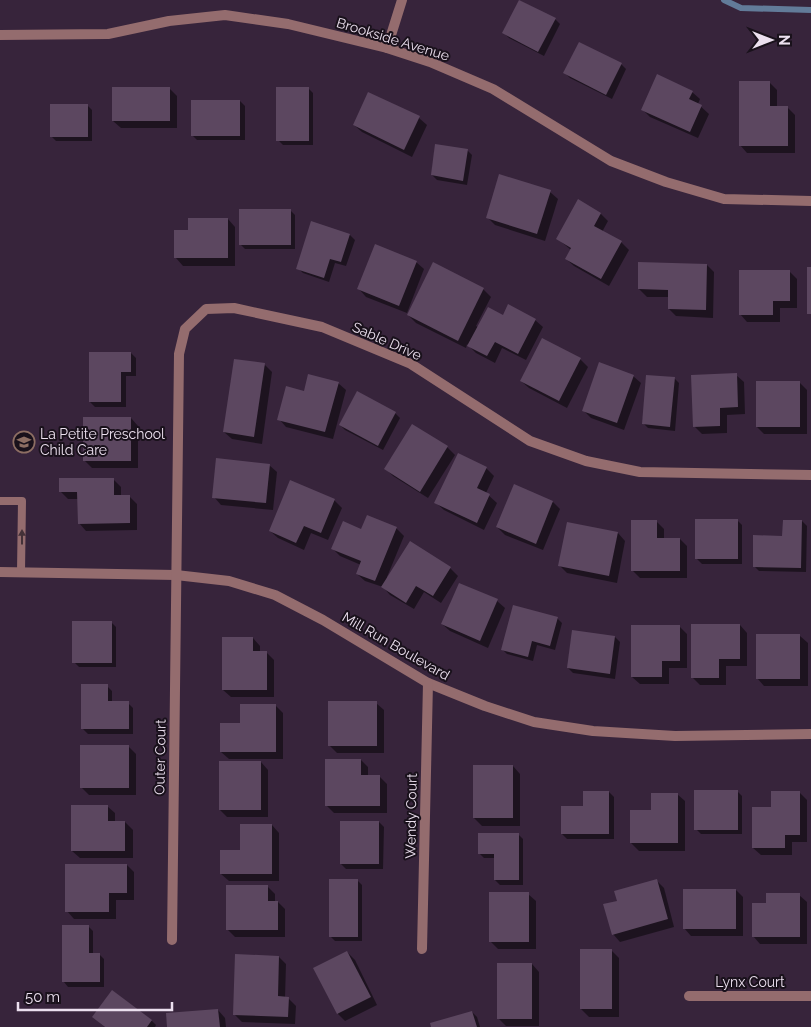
<svg xmlns="http://www.w3.org/2000/svg" width="811" height="1027" viewBox="0 0 811 1027" font-family="Raleway,sans-serif">
	<rect width="100%" height="100%" fill="#37243b"/>
	<g fill="#0007">
		<path d="M 520,1 L 555,19 L 560,24 L 544,56 L 509,38 L 504,33 Z"/>
		<path d="M 621,64 L 626,69 L 612,99 L 570,78 L 565,73 Z"/>
		<path d="M 769,82 L 777,90 L 777,107 L 787,107 L 795,115 L 795,153 L 747,153 L 740,145 Z"/>
		<path d="M 169,88 L 177,96 L 177,128 L 121,128 L 113,121 Z"/>
		<path d="M 308,88 L 313,93 L 313,145 L 283,145 L 278,140 Z"/>
		<path d="M 692,92 L 700,99 L 698,104 L 709,114 L 698,138 L 650,117 L 643,110 Z"/>
		<path d="M 240,101 L 245,106 L 245,140 L 197,140 L 192,135 Z"/>
		<path d="M 87,105 L 92,110 L 92,141 L 56,141 L 51,136 Z"/>
		<path d="M 419,118 L 427,125 L 412,157 L 362,132 L 354,125 Z"/>
		<path d="M 467,150 L 472,155 L 467,185 L 437,180 L 432,175 Z"/>
		<path d="M 550,192 L 558,199 L 545,241 L 495,225 L 487,217 Z"/>
		<path d="M 290,210 L 295,215 L 295,249 L 245,249 L 240,244 Z"/>
		<path d="M 601,214 L 608,221 L 602,232 L 621,242 L 629,250 L 609,286 L 574,266 L 566,259 L 571,250 L 558,239 Z"/>
		<path d="M 228,219 L 235,227 L 235,266 L 183,266 L 176,258 L 189,231 Z"/>
		<path d="M 312,223 L 350,235 L 355,240 L 346,266 L 335,263 L 329,282 L 303,273 L 298,268 Z"/>
		<path d="M 416,262 L 424,269 L 407,313 L 366,297 L 359,289 Z"/>
		<path d="M 707,265 L 714,272 L 713,318 L 676,316 L 669,309 L 669,297 L 647,297 L 639,289 Z"/>
		<path d="M 789,271 L 797,279 L 797,308 L 780,308 L 780,322 L 747,322 L 740,314 Z"/>
		<path d="M 483,289 L 491,297 L 476,326 L 478,327 L 503,316 L 535,320 L 543,327 L 526,360 L 502,348 L 495,363 L 476,353 L 467,344 L 466,348 L 416,323 L 408,315 Z"/>
		<path d="M 543,340 L 580,359 L 588,367 L 567,408 L 529,388 L 521,381 Z"/>
		<path d="M 131,353 L 136,358 L 136,376 L 126,376 L 126,407 L 95,407 L 90,402 Z"/>
		<path d="M 265,365 L 272,372 L 262,444 L 232,439 L 224,432 Z"/>
		<path d="M 736,375 L 744,382 L 745,414 L 727,415 L 727,433 L 702,434 L 694,426 Z"/>
		<path d="M 633,376 L 641,383 L 624,430 L 591,418 L 583,410 Z"/>
		<path d="M 674,378 L 679,383 L 675,431 L 648,428 L 643,423 Z"/>
		<path d="M 799,382 L 807,390 L 807,434 L 764,434 L 757,427 Z"/>
		<path d="M 338,383 L 346,390 L 333,439 L 286,427 L 279,419 L 304,392 Z"/>
		<path d="M 395,413 L 400,418 L 383,450 L 345,430 L 340,425 Z"/>
		<path d="M 131,418 L 138,426 L 138,468 L 92,468 L 84,460 Z"/>
		<path d="M 447,447 L 455,455 L 428,498 L 393,476 L 386,469 Z"/>
		<path d="M 269,465 L 277,472 L 273,510 L 221,505 L 214,497 Z"/>
		<path d="M 486,468 L 494,476 L 486,493 L 497,503 L 484,530 L 444,510 L 436,503 Z"/>
		<path d="M 113,479 L 121,487 L 121,497 L 130,497 L 137,504 L 137,530 L 86,531 L 79,523 L 79,499 L 68,499 L 60,491 Z"/>
		<path d="M 334,500 L 342,508 L 328,540 L 311,533 L 304,550 L 278,538 L 270,531 Z"/>
		<path d="M 553,502 L 560,509 L 543,550 L 505,535 L 497,527 Z"/>
		<path d="M 737,520 L 742,525 L 742,564 L 702,564 L 697,559 Z"/>
		<path d="M 656,521 L 664,529 L 664,539 L 680,539 L 687,546 L 687,578 L 640,578 L 632,570 Z"/>
		<path d="M 802,521 L 807,526 L 806,572 L 759,571 L 754,566 Z"/>
		<path d="M 396,528 L 404,536 L 387,577 L 388,578 L 410,543 L 450,568 L 458,576 L 441,603 L 424,592 L 414,609 L 390,595 L 383,587 L 365,581 L 357,574 L 361,565 L 340,556 L 333,549 L 362,530 Z"/>
		<path d="M 618,533 L 625,541 L 617,583 L 567,573 L 560,566 Z"/>
		<path d="M 497,601 L 505,608 L 488,648 L 450,631 L 442,624 Z"/>
		<path d="M 557,618 L 562,623 L 555,650 L 537,645 L 533,661 L 507,654 L 502,649 Z"/>
		<path d="M 111,622 L 116,627 L 116,667 L 79,667 L 74,662 Z"/>
		<path d="M 740,625 L 747,633 L 747,666 L 726,666 L 726,685 L 700,685 L 692,677 Z"/>
		<path d="M 680,627 L 687,634 L 687,668 L 669,668 L 669,684 L 640,684 L 632,677 Z"/>
		<path d="M 800,636 L 808,643 L 808,686 L 764,686 L 757,678 Z"/>
		<path d="M 615,637 L 620,642 L 615,679 L 573,673 L 568,668 Z"/>
		<path d="M 253,638 L 260,646 L 260,652 L 266,652 L 274,660 L 274,697 L 231,697 L 223,690 Z"/>
		<path d="M 107,686 L 112,691 L 112,703 L 128,703 L 133,708 L 133,734 L 88,734 L 83,729 Z"/>
		<path d="M 376,703 L 384,710 L 384,753 L 337,753 L 329,745 Z"/>
		<path d="M 275,705 L 283,713 L 283,759 L 229,759 L 221,752 L 241,724 Z"/>
		<path d="M 128,746 L 136,754 L 136,795 L 89,795 L 81,787 Z"/>
		<path d="M 361,760 L 368,767 L 368,777 L 380,777 L 387,784 L 387,813 L 334,813 L 326,805 Z"/>
		<path d="M 261,762 L 268,770 L 268,817 L 227,817 L 220,810 Z"/>
		<path d="M 513,766 L 520,774 L 520,826 L 482,826 L 474,818 Z"/>
		<path d="M 737,791 L 742,796 L 742,834 L 701,834 L 696,829 Z"/>
		<path d="M 609,792 L 614,797 L 614,839 L 567,839 L 562,834 L 584,807 Z"/>
		<path d="M 799,792 L 807,800 L 807,842 L 792,842 L 792,855 L 761,855 L 753,848 L 772,808 Z"/>
		<path d="M 677,794 L 685,801 L 685,851 L 639,851 L 631,843 L 652,812 Z"/>
		<path d="M 107,806 L 115,813 L 115,822 L 125,822 L 133,830 L 133,858 L 80,858 L 72,851 Z"/>
		<path d="M 379,822 L 384,827 L 383,869 L 346,869 L 341,864 Z"/>
		<path d="M 272,825 L 279,833 L 279,881 L 229,881 L 221,874 L 241,851 Z"/>
		<path d="M 518,834 L 523,839 L 523,885 L 500,885 L 495,880 L 495,858 L 484,858 L 479,853 Z"/>
		<path d="M 127,865 L 134,872 L 134,900 L 116,900 L 116,919 L 74,919 L 67,911 Z"/>
		<path d="M 357,880 L 362,885 L 362,941 L 335,941 L 330,936 Z"/>
		<path d="M 657,881 L 664,888 L 674,927 L 620,942 L 613,934 L 618,902 Z"/>
		<path d="M 267,886 L 275,894 L 275,902 L 278,902 L 285,909 L 285,937 L 235,937 L 227,929 Z"/>
		<path d="M 736,890 L 743,897 L 743,936 L 691,936 L 684,928 Z"/>
		<path d="M 528,894 L 536,901 L 536,949 L 498,949 L 490,941 Z"/>
		<path d="M 799,895 L 807,902 L 807,944 L 760,944 L 753,936 L 767,904 Z"/>
		<path d="M 88,926 L 93,931 L 93,954 L 99,954 L 104,959 L 104,987 L 68,987 L 64,982 Z"/>
		<path d="M 611,950 L 619,958 L 619,1017 L 589,1017 L 581,1009 Z"/>
		<path d="M 347,952 L 355,960 L 377,1005 L 345,1021 L 338,1014 Z"/>
		<path d="M 279,957 L 286,964 L 285,998 L 288,998 L 296,1006 L 295,1024 L 242,1022 L 234,1014 Z"/>
		<path d="M 532,964 L 539,972 L 539,1026 L 506,1026 L 499,1019 Z"/>
		<path d="M 218,1010 L 225,1018 L 226,1027 L 168,1027 Z"/>
		<path d="M 472,1012 L 477,1017 L 480,1027 L 433,1027 Z"/>
		<path d="M 93,1017 L 152,1021 L 156,1025 L 155,1027 L 105,1027 Z"/>
	</g>
	<g fill="none" stroke-linecap="round" stroke-linejoin="round">
		<path stroke="#627b99" stroke-width="6" d="M 724,0 L 741,8 L 811,10"/>
	</g>
	<g fill="#5c4760">
		<path d="M 519,0 L 556,18 L 538,52 L 502,33 Z"/>
		<path d="M 579,42 L 622,63 L 606,95 L 563,73 Z"/>
		<path d="M 657,74 L 693,91 L 689,99 L 702,105 L 690,132 L 641,110 Z"/>
		<path d="M 739,81 L 770,81 L 770,106 L 788,106 L 788,146 L 739,146 Z"/>
		<rect x="112" y="87" width="58" height="34"/>
		<rect x="276" y="87" width="33" height="54"/>
		<path d="M 368,92 L 420,116 L 404,150 L 353,125 Z"/>
		<rect x="191" y="100" width="49" height="36"/>
		<rect x="50" y="104" width="38" height="33"/>
		<path d="M 435,144 L 468,149 L 463,181 L 431,175 Z"/>
		<path d="M 499,174 L 551,190 L 537,234 L 486,218 Z"/>
		<path d="M 578,199 L 601,213 L 594,226 L 622,241 L 601,279 L 565,259 L 571,248 L 556,239 Z"/>
		<rect x="239" y="209" width="52" height="36"/>
		<path d="M 188,218 L 228,218 L 228,258 L 174,258 L 174,230 L 188,230 Z"/>
		<path d="M 311,221 L 350,234 L 341,262 L 330,259 L 324,278 L 296,269 Z"/>
		<path d="M 375,244 L 417,261 L 399,306 L 357,289 Z"/>
		<path d="M 433,262 L 484,288 L 458,341 L 407,315 Z"/>
		<path d="M 638,262 L 707,264 L 706,310 L 668,309 L 668,290 L 638,289 Z"/>
		<rect x="807" y="267" width="4" height="47"/>
		<path d="M 739,270 L 790,270 L 790,301 L 773,301 L 773,315 L 739,315 Z"/>
		<path d="M 508,304 L 536,319 L 518,354 L 495,342 L 487,356 L 467,346 L 488,307 L 503,315 Z"/>
		<path d="M 542,338 L 581,358 L 559,401 L 520,381 Z"/>
		<path d="M 89,352 L 131,352 L 131,372 L 121,372 L 121,402 L 89,402 Z"/>
		<path d="M 234,359 L 265,363 L 254,437 L 223,432 Z"/>
		<path d="M 599,362 L 634,375 L 617,423 L 582,411 Z"/>
		<path d="M 737,373 L 738,407 L 720,408 L 720,426 L 693,427 L 691,375 Z"/>
		<path d="M 308,374 L 339,382 L 325,432 L 277,420 L 286,386 L 304,391 Z"/>
		<path d="M 646,375 L 675,377 L 670,427 L 642,424 Z"/>
		<rect x="756" y="381" width="44" height="46"/>
		<path d="M 357,391 L 396,412 L 378,446 L 339,425 Z"/>
		<rect x="83" y="417" width="48" height="44"/>
		<path d="M 412,424 L 448,446 L 420,492 L 384,469 Z"/>
		<path d="M 458,453 L 487,467 L 477,488 L 490,494 L 477,523 L 434,503 Z"/>
		<path d="M 216,458 L 270,464 L 266,503 L 212,498 Z"/>
		<path d="M 59,478 L 114,478 L 114,495 L 130,495 L 130,523 L 78,524 L 77,492 L 59,492 Z"/>
		<path d="M 290,480 L 335,499 L 321,533 L 304,526 L 296,543 L 269,531 Z"/>
		<path d="M 514,484 L 553,501 L 536,544 L 496,527 Z"/>
		<path d="M 367,515 L 397,527 L 375,581 L 356,574 L 361,561 L 331,549 L 343,521 L 361,529 Z"/>
		<rect x="695" y="519" width="43" height="40"/>
		<path d="M 631,520 L 657,520 L 657,538 L 680,538 L 680,571 L 631,571 Z"/>
		<path d="M 783,520 L 802,520 L 801,568 L 753,567 L 753,535 L 782,536 Z"/>
		<path d="M 567,522 L 618,532 L 609,576 L 558,566 Z"/>
		<path d="M 410,541 L 451,567 L 433,596 L 416,586 L 406,603 L 381,587 Z"/>
		<path d="M 459,583 L 498,599 L 480,641 L 441,624 Z"/>
		<path d="M 513,605 L 558,617 L 550,646 L 532,641 L 528,657 L 501,650 Z"/>
		<rect x="72" y="621" width="40" height="42"/>
		<path d="M 691,624 L 740,624 L 740,659 L 719,659 L 719,678 L 691,678 Z"/>
		<path d="M 631,625 L 680,625 L 680,661 L 662,661 L 662,677 L 631,677 Z"/>
		<path d="M 572,630 L 615,636 L 610,674 L 567,668 Z"/>
		<rect x="756" y="634" width="44" height="45"/>
		<path d="M 222,637 L 253,637 L 253,651 L 267,651 L 267,690 L 222,690 Z"/>
		<path d="M 81,684 L 108,684 L 108,701 L 129,701 L 129,729 L 81,729 Z"/>
		<rect x="328" y="701" width="49" height="45"/>
		<path d="M 240,704 L 276,704 L 276,752 L 220,752 L 220,723 L 240,723 Z"/>
		<rect x="80" y="745" width="49" height="43"/>
		<path d="M 325,759 L 361,759 L 361,775 L 380,775 L 380,806 L 325,806 Z"/>
		<rect x="219" y="761" width="42" height="49"/>
		<rect x="473" y="765" width="40" height="53"/>
		<rect x="694" y="790" width="44" height="40"/>
		<path d="M 583,791 L 609,791 L 609,834 L 561,834 L 561,806 L 583,806 Z"/>
		<path d="M 771,791 L 800,791 L 800,835 L 785,835 L 785,848 L 752,848 L 752,807 L 771,807 Z"/>
		<path d="M 651,793 L 678,793 L 678,843 L 630,843 L 630,810 L 651,810 Z"/>
		<path d="M 71,805 L 108,805 L 108,821 L 125,821 L 125,851 L 71,851 Z"/>
		<rect x="340" y="821" width="39" height="43"/>
		<path d="M 240,824 L 272,824 L 272,874 L 220,874 L 220,850 L 240,850 Z"/>
		<path d="M 478,833 L 519,833 L 519,880 L 494,880 L 494,854 L 478,854 Z"/>
		<path d="M 65,864 L 127,864 L 127,893 L 109,893 L 109,912 L 65,912 Z"/>
		<rect x="329" y="879" width="29" height="58"/>
		<path d="M 657,879 L 668,919 L 612,935 L 603,904 L 617,901 L 614,891 Z"/>
		<path d="M 226,885 L 268,885 L 268,901 L 278,901 L 278,930 L 226,930 Z"/>
		<rect x="683" y="889" width="53" height="40"/>
		<rect x="489" y="892" width="40" height="50"/>
		<path d="M 766,893 L 800,893 L 800,937 L 752,937 L 752,903 L 766,903 Z"/>
		<path d="M 62,925 L 89,925 L 89,953 L 100,953 L 100,982 L 62,982 Z"/>
		<rect x="580" y="949" width="32" height="60"/>
		<path d="M 347,951 L 371,997 L 337,1014 L 313,968 Z"/>
		<path d="M 235,954 L 279,956 L 278,996 L 289,997 L 288,1017 L 233,1015 Z"/>
		<rect x="497" y="963" width="35" height="56"/>
		<path d="M 112,990 L 152,1020 L 147,1027 L 105,1027 L 92,1017 Z"/>
		<path d="M 218,1009 L 220,1027 L 167,1027 L 166,1013 Z"/>
		<path d="M 472,1011 L 477,1027 L 431,1027 L 430,1023 Z"/>
	</g>
	<g fill="none" stroke-linecap="round" stroke-linejoin="round">
		<path stroke="#946c6e" stroke-width="8" d="M 0,501 L 22,501 L 21,572"/>
		<g stroke="#946c6e" stroke-width="10">
			<path d="M 0,35 L 108,34 L 169,21 L 225,15 L 288,24 L 387,48 L 430,62 L 493,89 L 611,161 L 666,182 L 724,199 L 811,201"/>
			<path d="M 387,48 L 402,0"/>
			<path d="M 0,572 L 176,575 L 229,581 L 275,595 L 323,620 L 428,683 L 485,706 L 534,722 L 593,731 L 675,736 L 811,734"/>
			<path d="M 172,940 L 179,354 L 185,329 L 206,309 L 234,308 L 322,327 L 411,364 L 530,441 L 586,461 L 640,472 L 811,475"/>
			<path d="M 422,949 L 428,683"/>
			<path d="M 689,996 L 811,996"/>
		</g>
	</g>
	<defs><path id="oneway-solid" d="M-6-.8H1V-3.2L6.5 0L1 3.2V.8H-6Z" transform="scale(1.25)"/></defs>
	<use fill="#443138" href="#oneway-solid" transform="translate(22 537) rotate(-90)"/>
	<defs>
		<g id="school-ring" transform="scale(1.125)"><circle r="9.5" fill="#19111b" stroke="#8d6e63" stroke-width="1.5"/><path d="M0-5L7-2L0 1L-7-2ZM-4 1L0 2.5L4 1V4Q0 6-4 4Z" fill="#8d6e63"/></g>
	</defs>
	<g fill-rule="evenodd">
		<use href="#school-ring" x="24" y="442"/>
	</g>
	<g text-anchor="middle" stroke-width="4" stroke-linejoin="round" paint-order="stroke">
		<g font-size="14" fill="#ece0ef" stroke="#19111b">
			<text transform="translate(393 39) rotate(17)" y="5">Brookside Avenue</text>
			<text transform="translate(387 341) rotate(24)" y="5">Sable Drive</text>
			<text transform="translate(396 646) rotate(30)" y="5">Mill Run Boulevard</text>
			<text transform="translate(160 757) rotate(-89)" y="5">Outer Court</text>
			<text transform="translate(411 816) rotate(-89)" y="5">Wendy Court</text>
			<text x="750" y="987">Lynx Court</text>
		</g>
		<g font-size="14" fill="#ece0ef" stroke="#19111b" text-anchor="start">
			<text x="40" y="439">La Petite Preschool<tspan x="40" dy="16">Child Care</tspan></text>
		</g>
	</g>
	<g transform="translate(771 40) rotate(90)" stroke="#19111b" stroke-width="4" paint-order="stroke">
	<path d="M0-4L9 19L0 12L-9 19Z" fill="#ece0ef"/>
	<text y="-8" font-size="14" font-weight="bold" text-anchor="middle" fill="#ece0ef">N</text>
	</g>
	<path d="M18 1002v8h154v-8" fill="none" stroke="#ece0ef" stroke-width="2.5"/>
	<text x="25" y="1002" font-size="15" fill="#ece0ef" stroke="#19111b" stroke-width="4" paint-order="stroke">50 m</text>
</svg>
